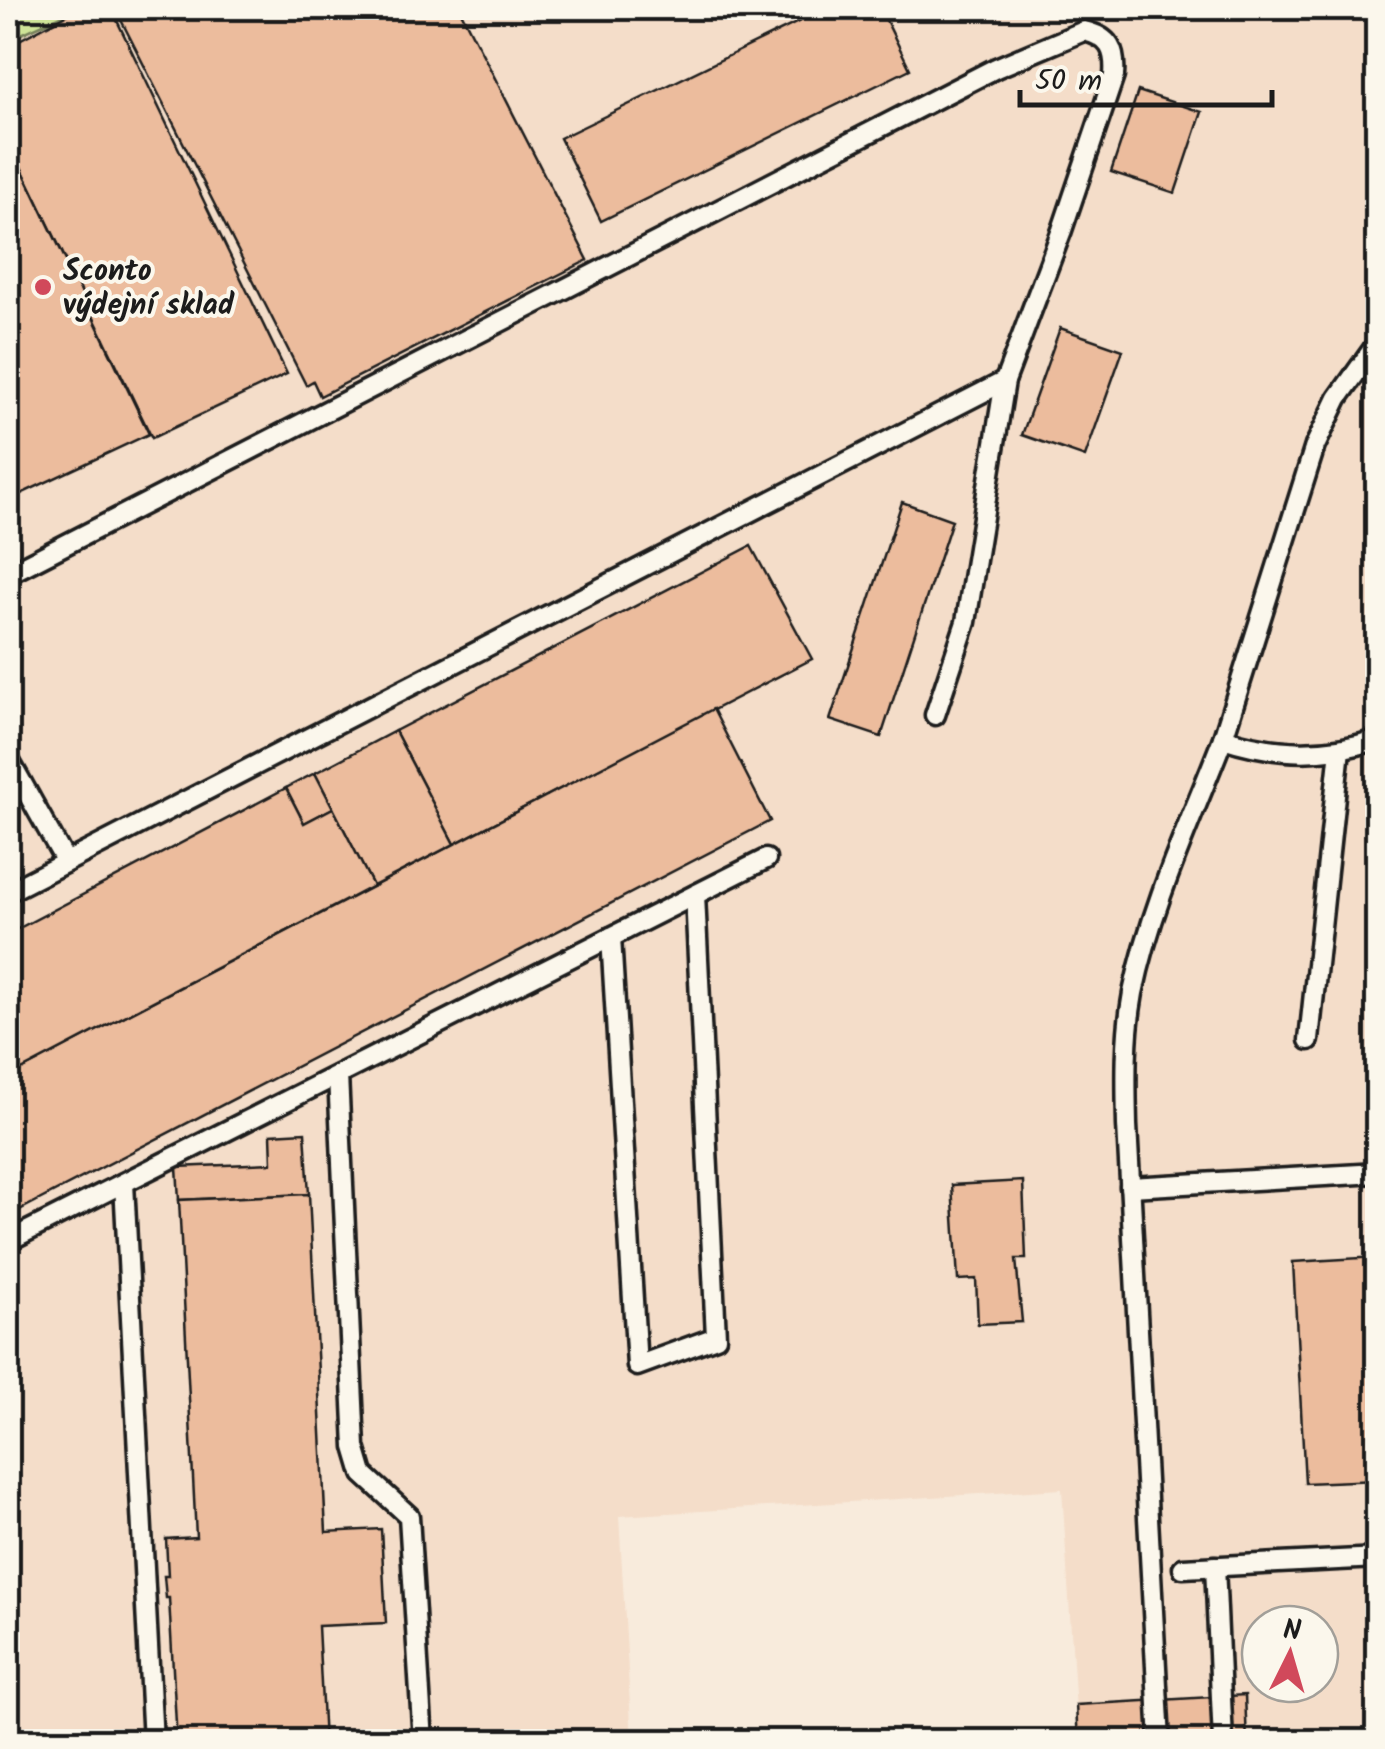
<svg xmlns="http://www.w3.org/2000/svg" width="1385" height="1749" viewBox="0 0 1385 1749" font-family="Kalam,sans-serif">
	<rect width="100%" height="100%" fill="#f8ebdc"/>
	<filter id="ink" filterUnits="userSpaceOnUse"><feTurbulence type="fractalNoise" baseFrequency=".01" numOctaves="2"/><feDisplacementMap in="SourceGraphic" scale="20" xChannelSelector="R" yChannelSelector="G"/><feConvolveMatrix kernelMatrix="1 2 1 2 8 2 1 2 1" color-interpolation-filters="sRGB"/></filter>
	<g filter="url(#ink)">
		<path fill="#f4ddc9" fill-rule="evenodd" d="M 78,8 L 1377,8 L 1377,1740 L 1078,1741 L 1062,1489 L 619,1516 L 632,1741 L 8,1742 L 8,41 ZM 1260,1624 L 1320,1624 L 1320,1684 L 1260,1684 Z"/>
		<path fill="#cfe498" stroke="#76805a" stroke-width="2.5" d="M 8,8 L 79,8 L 8,40 Z"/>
		<g fill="#ecbc9d" stroke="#1c1c1c" stroke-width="2.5">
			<path d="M 80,8 L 111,8 L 287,374 L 152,438 L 8,140 L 8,46 Z"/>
			<path d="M 115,8 L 459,8 L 588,260 L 320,396 L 313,381 L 306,385 Z"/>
			<path d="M 827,8 L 880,8 L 910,69 L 601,221 L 560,138 Z"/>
			<path d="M 1138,91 L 1202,112 L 1175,193 L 1111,172 Z"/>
			<path d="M 8,140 L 149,434 L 8,500 Z"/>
			<path d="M 1060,328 L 1123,350 L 1085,457 L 1022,435 Z"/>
			<path d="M 902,502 L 952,520 L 881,737 L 830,720 Z"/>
			<path d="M 751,546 L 812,659 L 454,844 L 395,731 Z"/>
			<path d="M 713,709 L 770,821 L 8,1216 L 8,1077 Z"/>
			<path d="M 395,731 L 454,844 L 373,886 L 315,773 Z"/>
			<path d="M 315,773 L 333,808 L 304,823 L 286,788 Z"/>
			<path d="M 286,788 L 304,823 L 333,808 L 373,886 L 8,1077 L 8,934 Z"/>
			<path d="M 305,1132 L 309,1194 L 179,1200 L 177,1167 L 272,1163 L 271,1134 Z"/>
			<path d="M 1023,1181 L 1026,1259 L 1016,1259 L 1022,1322 L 978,1324 L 976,1279 L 958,1280 L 952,1185 Z"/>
			<path d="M 309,1194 L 326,1532 L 381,1529 L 386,1623 L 318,1626 L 324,1742 L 177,1742 L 169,1598 L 166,1598 L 164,1576 L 168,1576 L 166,1539 L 196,1537 L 179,1200 Z"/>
			<path d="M 1378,1257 L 1378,1480 L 1305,1483 L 1293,1262 Z"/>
			<path d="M 1245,1695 L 1247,1742 L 1078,1742 L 1076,1705 Z"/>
		</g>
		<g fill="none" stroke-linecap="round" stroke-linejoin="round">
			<g stroke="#1c1c1c" stroke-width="25">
				<g id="service">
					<path d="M 8,574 L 996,68 L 1084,31 C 1110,37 1116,50 1114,76 L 1062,230 L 1005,381 L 966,622 L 935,715"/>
					<path d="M 1223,738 L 1315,446 L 1338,398 L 1378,342"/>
					<path d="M 8,758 L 66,862"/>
					<path d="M 8,892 L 1005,381"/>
					<path d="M 611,937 L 637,1366 L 716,1337 L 695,895"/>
					<path d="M 1309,1040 L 1340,749"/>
					<path d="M 338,1075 L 355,1447 L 363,1474 L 409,1516 L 423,1742"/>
					<path d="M 124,1183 L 153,1742"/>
					<path d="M 1130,1187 L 1378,1173"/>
					<path d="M 8,1241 L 766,859"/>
					<path d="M 1215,1566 L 1223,1742"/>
					<path d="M 1183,1568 L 1378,1558"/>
					<path d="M 1160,1742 L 1127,1125 C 1126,1081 1125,1036 1133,993 C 1151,905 1191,821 1223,738 C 1274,755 1326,757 1378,739"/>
				</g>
			</g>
			<use href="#service" stroke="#fbf7ec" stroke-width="18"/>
		</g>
	</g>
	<circle fill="#d1495b" stroke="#fbf7ec" stroke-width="4" cx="43" cy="287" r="10"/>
	<g text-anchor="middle" stroke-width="8" stroke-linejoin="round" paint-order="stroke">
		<g font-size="30" font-weight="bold" fill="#1c1c1c" stroke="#fbf7ec" text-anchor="start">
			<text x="63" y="280">Sconto<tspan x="63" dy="34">výdejní sklad</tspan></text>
		</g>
	</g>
	<rect width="1385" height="1749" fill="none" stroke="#fbf7ec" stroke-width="40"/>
	<rect x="20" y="20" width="1345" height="1709" fill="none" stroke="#1c1c1c" stroke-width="4" filter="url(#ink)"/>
	<g transform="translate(1290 1654) rotate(5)"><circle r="48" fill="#fbf7ec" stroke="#a29f99" stroke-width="2.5"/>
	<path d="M0-8L18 38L0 25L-18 38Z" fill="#d1495b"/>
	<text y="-15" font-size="28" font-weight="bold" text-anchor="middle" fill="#1c1c1c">N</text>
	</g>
	<path d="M1020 90v15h252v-15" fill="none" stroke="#1c1c1c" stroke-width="5"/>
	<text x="1035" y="90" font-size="30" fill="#1c1c1c" stroke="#fbf7ec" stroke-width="8" paint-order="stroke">50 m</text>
</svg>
